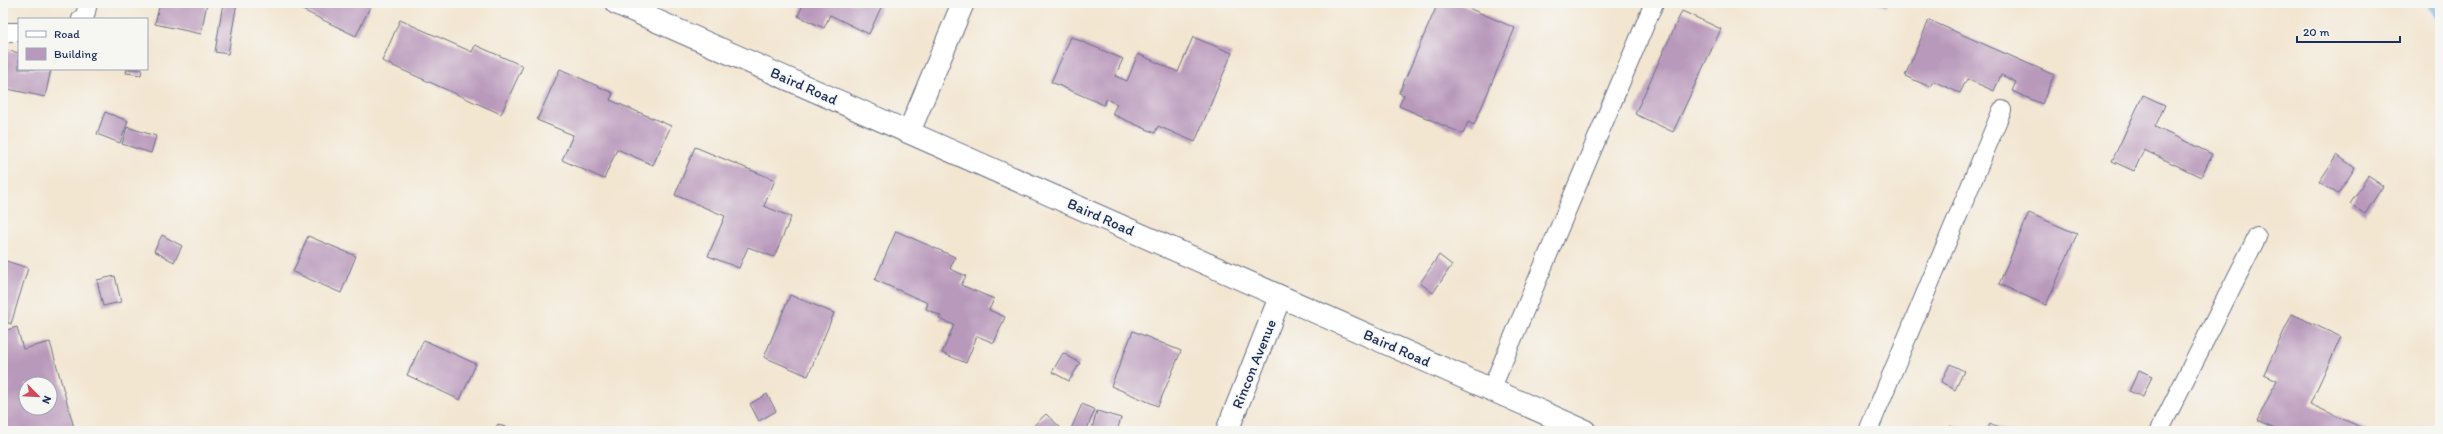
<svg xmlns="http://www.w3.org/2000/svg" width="2443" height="434" viewBox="0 0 2443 434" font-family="Itim,sans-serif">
	<rect width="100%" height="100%" fill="#f6f6f2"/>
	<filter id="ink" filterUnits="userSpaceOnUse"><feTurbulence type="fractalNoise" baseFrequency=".025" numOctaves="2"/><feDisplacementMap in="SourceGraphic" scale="8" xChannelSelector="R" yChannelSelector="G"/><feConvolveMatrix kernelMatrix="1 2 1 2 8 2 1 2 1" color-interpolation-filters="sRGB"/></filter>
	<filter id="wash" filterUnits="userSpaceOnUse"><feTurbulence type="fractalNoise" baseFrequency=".012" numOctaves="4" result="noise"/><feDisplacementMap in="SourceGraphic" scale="16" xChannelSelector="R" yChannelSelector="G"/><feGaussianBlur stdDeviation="0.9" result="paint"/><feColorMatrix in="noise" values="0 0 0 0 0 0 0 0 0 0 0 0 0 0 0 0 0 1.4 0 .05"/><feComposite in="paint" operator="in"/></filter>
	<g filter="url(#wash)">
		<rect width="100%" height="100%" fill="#f3e6d1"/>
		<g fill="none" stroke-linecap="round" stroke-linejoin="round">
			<path stroke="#6fafe2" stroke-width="10" d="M 2433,3 L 2440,16"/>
		</g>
		<g id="blocks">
			<g fill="#b999bb" fill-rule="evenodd">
				<path d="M 160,3 L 207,3 L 201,34 L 155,24 Z"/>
				<path d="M 223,3 L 237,3 L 228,54 L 215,52 Z"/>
				<path d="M 288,3 L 372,3 L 356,36 Z"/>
				<path d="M 804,3 L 883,3 L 869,34 L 830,15 L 824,28 L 798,16 Z"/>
				<path d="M 1438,3 L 1457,3 L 1515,28 L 1474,125 L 1468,122 L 1463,134 L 1399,106 L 1404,95 L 1399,93 Z"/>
				<path d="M 1877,3 L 1888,3 L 1886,7 Z"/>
				<path d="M 1682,11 L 1721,29 L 1673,132 L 1635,114 Z"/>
				<path d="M 400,20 L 472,52 L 475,45 L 523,66 L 501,114 L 382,61 Z"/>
				<path d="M 1929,20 L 2054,75 L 2042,104 L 2012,91 L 2016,82 L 2001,75 L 1994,91 L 1967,79 L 1960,93 L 1933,81 L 1930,87 L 1905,76 Z"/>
				<path d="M 1071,37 L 1123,59 L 1115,76 L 1127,81 L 1138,54 L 1178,72 L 1193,37 L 1232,53 L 1195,142 L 1158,126 L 1155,133 L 1112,114 L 1117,104 L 1106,99 L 1104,105 L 1051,82 Z"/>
				<path d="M 7,50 L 19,53 L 19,69 L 51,69 L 45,97 L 3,88 L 3,66 Z"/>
				<path d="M 127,69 L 142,69 L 141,75 L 126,73 Z"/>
				<path d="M 560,69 L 613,93 L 610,100 L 671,126 L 653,165 L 617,149 L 604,179 L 562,160 L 573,135 L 537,120 Z"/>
				<path d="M 2143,95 L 2165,105 L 2155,127 L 2212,154 L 2201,177 L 2144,150 L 2134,171 L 2112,161 Z"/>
				<path d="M 105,112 L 128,121 L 120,143 L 97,134 Z"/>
				<path d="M 127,127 L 156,136 L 151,153 L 122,144 Z"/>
				<path d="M 695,147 L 775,180 L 764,206 L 791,217 L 774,257 L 748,247 L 739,268 L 708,256 L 725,216 L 675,195 Z"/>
				<path d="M 2337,155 L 2355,168 L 2338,194 L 2319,182 Z"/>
				<path d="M 2368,176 L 2383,186 L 2365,214 L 2350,204 Z"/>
				<path d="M 2029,213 L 2077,234 L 2046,305 L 1999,284 Z"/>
				<path d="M 896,231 L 955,257 L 950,269 L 966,276 L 961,285 L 994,299 L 989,310 L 1005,317 L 994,343 L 977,336 L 966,363 L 942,353 L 954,325 L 939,319 L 941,316 L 926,309 L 928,303 L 875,280 Z"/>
				<path d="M 162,235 L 182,246 L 174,262 L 154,251 Z"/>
				<path d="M 308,236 L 356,256 L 341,293 L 293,272 Z"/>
				<path d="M 1439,255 L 1452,265 L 1433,293 L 1420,283 Z"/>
				<path d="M 3,260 L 28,268 L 11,324 L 3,321 Z"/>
				<path d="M 115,276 L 121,302 L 103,306 L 97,280 Z"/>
				<path d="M 790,295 L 834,313 L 808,376 L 764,357 Z"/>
				<path d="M 2292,314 L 2341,337 L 2310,404 L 2369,431 L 2279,431 L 2257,421 L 2277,380 L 2264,374 Z"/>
				<path d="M 17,327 L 23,349 L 50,342 L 75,431 L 3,431 L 3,331 ZM 26,384 L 50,384 L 50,408 L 26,408 Z"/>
				<path d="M 1133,331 L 1181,351 L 1158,406 L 1111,386 Z"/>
				<path d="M 424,340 L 476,364 L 460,400 L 407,375 Z"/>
				<path d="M 1063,353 L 1080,363 L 1069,381 L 1052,372 Z"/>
				<path d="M 1950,364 L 1964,371 L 1955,390 L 1941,382 Z"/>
				<path d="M 2139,370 L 2152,376 L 2143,397 L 2129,391 Z"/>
				<path d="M 767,394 L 776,411 L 759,421 L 750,404 Z"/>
				<path d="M 1082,404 L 1095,410 L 1086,431 L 1076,431 L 1071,429 Z"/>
				<path d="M 1097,411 L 1121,418 L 1117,431 L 1091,431 Z"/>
				<path d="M 1046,414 L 1064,431 L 1028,431 Z"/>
				<path d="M 498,424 L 513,431 L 494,431 Z"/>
				<path d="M 1990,424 L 2006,431 L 1987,431 Z"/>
				<path d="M 1951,426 L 1963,431 L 1948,431 Z"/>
			</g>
		</g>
	</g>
	<g filter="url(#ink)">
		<use href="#blocks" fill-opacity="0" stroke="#676f86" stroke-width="1"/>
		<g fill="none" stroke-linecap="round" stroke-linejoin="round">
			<g stroke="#676f86" stroke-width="20">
				<g id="service">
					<path d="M 81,19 L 85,16 L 88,3"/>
					<path d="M 3,32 L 19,32"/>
					<path d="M 1491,390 L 1654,3"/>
					<path d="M 1868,431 L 2002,110"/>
					<path d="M 2159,431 L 2257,237"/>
				</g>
			</g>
			<g stroke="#676f86" stroke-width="24">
				<g id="minor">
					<path d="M 909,132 L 963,3"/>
					<path d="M 1227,431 L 1280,297"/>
				</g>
			</g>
			<g stroke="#676f86" stroke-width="24">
				<path id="tertiary" d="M 616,3 L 1585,431"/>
			</g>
			<use href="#service" stroke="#fff" stroke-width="18"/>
			<use href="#minor" stroke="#fff" stroke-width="22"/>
			<use href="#tertiary" stroke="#fff" stroke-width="22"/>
		</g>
	</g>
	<g text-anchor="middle" stroke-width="3.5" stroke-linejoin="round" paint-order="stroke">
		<g font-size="15" fill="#1b2f5e" stroke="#f6f6f2">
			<text transform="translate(804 86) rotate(24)" y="5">Baird Road</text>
			<text transform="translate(1101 217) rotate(24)" y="5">Baird Road</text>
			<text transform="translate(1397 348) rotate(24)" y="5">Baird Road</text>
			<text transform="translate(1254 364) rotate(-68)" y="5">Rincon Avenue</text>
		</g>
	</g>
	<rect width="2443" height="434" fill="none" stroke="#f6f6f2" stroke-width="16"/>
	<rect x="18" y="18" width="130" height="52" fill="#f6f6f2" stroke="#9ea6b7"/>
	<rect x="26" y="31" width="20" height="6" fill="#ffffff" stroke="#9ea6b7"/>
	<text x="54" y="38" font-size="12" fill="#1b2f5e">Road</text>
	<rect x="26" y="48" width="20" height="12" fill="#b999bb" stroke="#9ea6b7"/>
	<text x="54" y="58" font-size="12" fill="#1b2f5e">Building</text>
	<g transform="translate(38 396) rotate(114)"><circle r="19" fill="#f6f6f2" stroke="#9ea6b7"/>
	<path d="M0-3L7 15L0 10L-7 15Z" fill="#d1495b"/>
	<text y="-6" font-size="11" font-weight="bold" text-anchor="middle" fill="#1b2f5e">N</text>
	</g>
	<path d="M2297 36v6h103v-6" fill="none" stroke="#1b2f5e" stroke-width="2"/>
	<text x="2303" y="36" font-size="12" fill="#1b2f5e" stroke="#f6f6f2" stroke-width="3" paint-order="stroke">20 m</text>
</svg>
